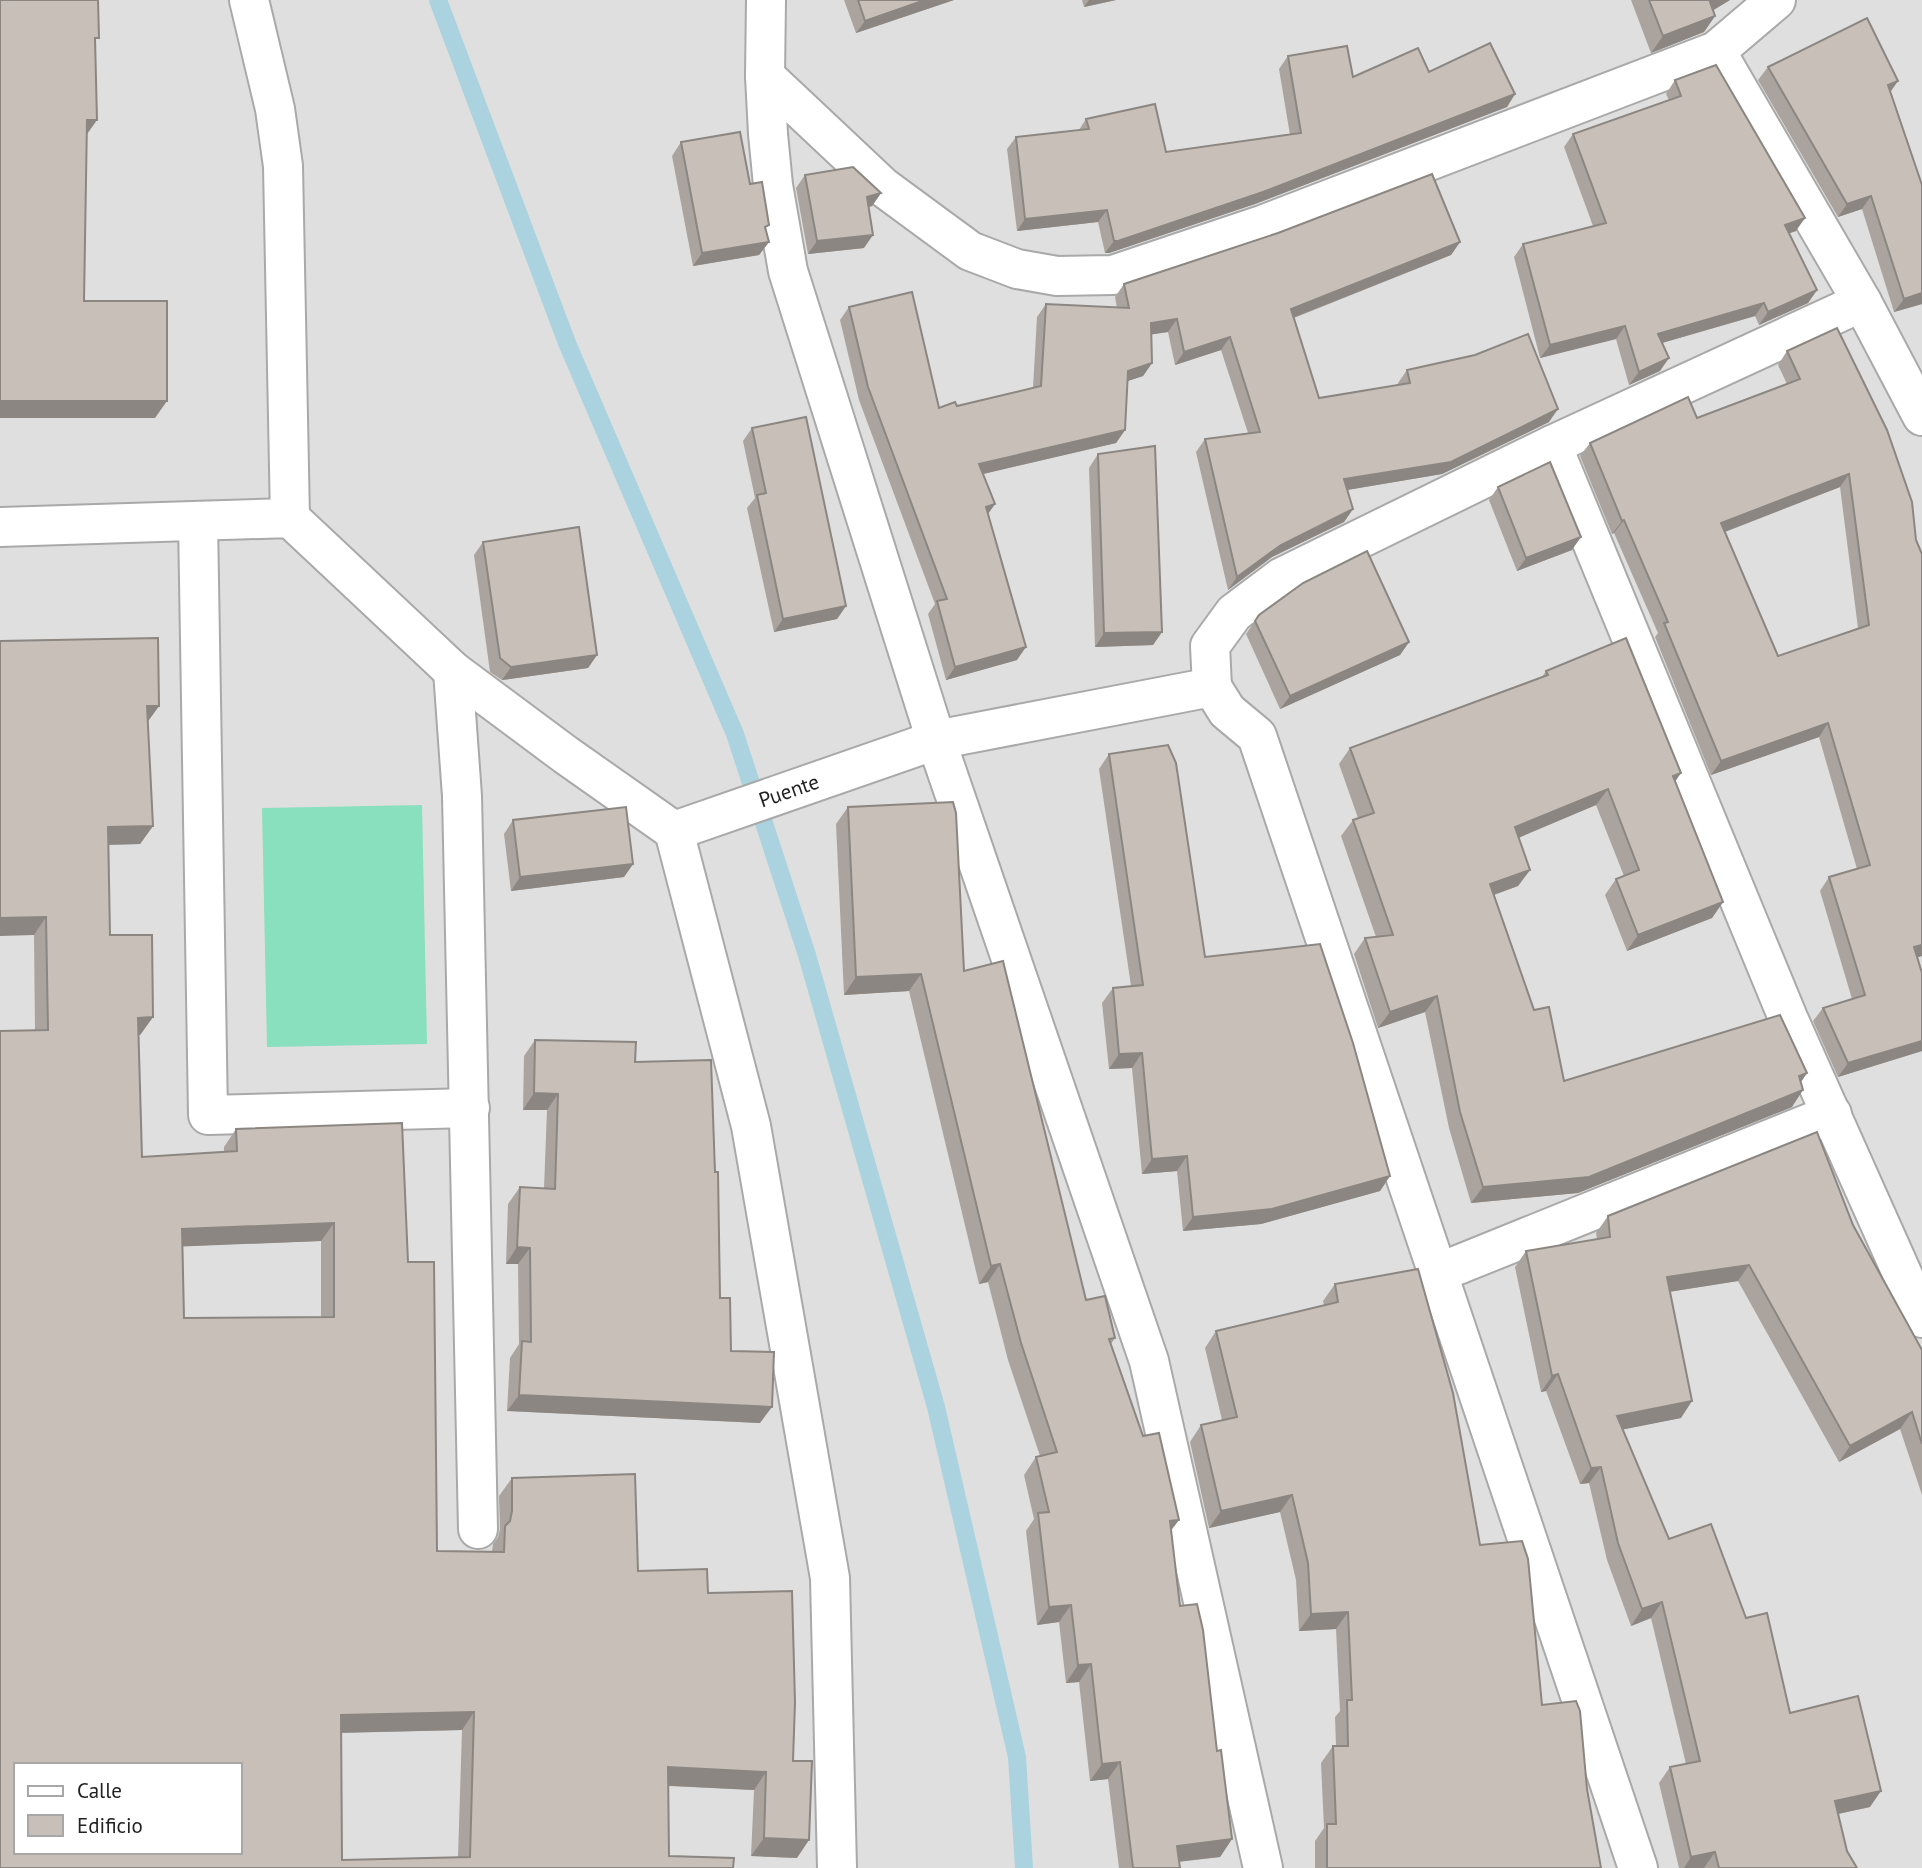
<svg xmlns="http://www.w3.org/2000/svg" width="1922" height="1868" viewBox="0 0 1922 1868" font-family="'PT Sans',sans-serif">
	<rect width="100%" height="100%" fill="#f2efe9"/>
	<path fill="#e0dfdf" fill-rule="evenodd" d="M 0,0 L 1922,0 L 1922,1868 L 0,1868 ZM 16,1765 L 240,1765 L 240,1852 L 16,1852 Z"/>
	<path fill="#88e0be" d="M 422,805 L 427,1044 L 267,1047 L 262,808 Z"/>
	<g fill="none" stroke-linecap="round" stroke-linejoin="round">
		<path stroke="#aad3df" stroke-width="18" d="M 438,0 L 567,343 L 735,734 L 807,955 L 936,1407 L 1017,1757 L 1024,1868"/>
		<g stroke="#a9a9a9" stroke-width="42">
			<g id="minor">
				<path d="M 249,0 L 275,109 L 283,166 L 290,518"/>
				<path d="M 766,0 L 765,76 L 768,134 L 773,185 L 788,271 L 936,740 L 1149,1361 L 1263,1868"/>
				<path d="M 1716,51 L 1862,302 L 1922,416"/>
				<path d="M 765,76 L 883,187 L 970,251 L 1017,269 L 1057,276 L 1113,275 L 1262,225 L 1716,51 L 1776,0"/>
				<path d="M 1552,445 L 1788,1018 L 1922,1318"/>
				<path d="M 198,521 L 208,1115 L 470,1108"/>
				<path d="M 0,527 L 290,518 L 453,671 L 566,755 L 674,831 L 936,740 L 1212,687 L 1227,711 L 1257,736 L 1638,1868"/>
				<path d="M 453,671 L 462,796 L 478,1529"/>
				<path d="M 1212,687 L 1210,646 L 1234,613 L 1282,577 L 1552,445 L 1862,302"/>
				<path d="M 674,831 L 751,1126 L 830,1578 L 837,1868"/>
				<path d="M 1438,1273 L 1832,1114"/>
			</g>
		</g>
		<use href="#minor" stroke="#fff" stroke-width="38"/>
	</g>
	<g fill="#aba49e" fill-rule="evenodd">
		<path d="M 844,0 L 954,0 L 856,33 Z"/>
		<path d="M 1082,0 L 1116,0 L 1084,7 Z"/>
		<path d="M 1631,0 L 1730,0 L 1713,10 L 1715,16 L 1704,32 L 1651,53 Z"/>
		<path d="M 1288,56 L 1353,77 L 1429,72 L 1515,94 L 1507,107 L 1255,204 L 1109,253 L 1105,253 L 1098,222 L 1017,231 L 1007,149 L 1016,137 L 1079,130 L 1086,119 L 1166,152 L 1290,135 L 1279,69 Z"/>
		<path d="M 1768,67 L 1890,92 L 1922,185 L 1922,304 L 1894,312 L 1862,209 L 1838,217 L 1758,80 Z"/>
		<path d="M 1675,80 L 1796,231 L 1789,233 L 1817,290 L 1808,303 L 1759,325 L 1755,316 L 1662,343 L 1660,371 L 1629,385 L 1616,339 L 1540,358 L 1514,257 L 1523,244 L 1593,226 L 1564,147 L 1573,134 L 1669,100 L 1666,94 Z"/>
		<path d="M 681,142 L 750,184 L 766,230 L 769,242 L 759,255 L 693,266 L 672,156 Z"/>
		<path d="M 805,175 L 881,193 L 872,206 L 868,207 L 864,248 L 808,254 L 796,188 Z"/>
		<path d="M 1460,242 L 1451,255 L 1294,318 L 1319,398 L 1398,385 L 1398,383 L 1407,370 L 1549,422 L 1442,474 L 1347,490 L 1353,509 L 1344,522 L 1272,557 L 1228,590 L 1196,452 L 1205,439 L 1248,433 L 1221,350 L 1175,365 L 1168,332 L 1151,334 L 1152,363 L 1143,376 L 1127,381 L 1125,430 L 1116,443 L 983,474 L 995,504 L 988,513 L 1017,660 L 946,680 L 928,614 L 935,604 L 859,400 L 840,320 L 849,307 L 939,408 L 957,406 L 1033,388 L 1037,317 L 1046,304 L 1117,308 L 1115,297 L 1124,284 Z"/>
		<path d="M 1787,351 L 1916,540 L 1922,554 L 1922,956 L 1917,957 L 1922,973 L 1922,1051 L 1838,1077 L 1813,1021 L 1823,1008 L 1852,999 L 1820,891 L 1829,877 L 1857,869 L 1819,737 L 1711,775 L 1655,637 L 1658,633 L 1614,533 L 1612,534 L 1580,456 L 1590,443 L 1697,418 L 1787,384 L 1778,365 ZM 1840,487 L 1858,628 L 1778,656 L 1725,531 Z"/>
		<path d="M 752,428 L 846,606 L 837,619 L 774,632 L 747,508 L 755,498 L 743,441 Z"/>
		<path d="M 1098,454 L 1162,632 L 1153,645 L 1095,647 L 1089,468 Z"/>
		<path d="M 1498,487 L 1572,550 L 1517,571 L 1489,500 Z"/>
		<path d="M 483,542 L 597,655 L 588,668 L 502,680 L 490,672 L 474,555 Z"/>
		<path d="M 1259,615 L 1409,642 L 1400,655 L 1280,709 L 1246,634 Z"/>
		<path d="M 0,641 L 159,706 L 148,721 L 153,826 L 140,844 L 109,845 L 110,935 L 153,1017 L 140,1035 L 138,1035 L 142,1157 L 224,1152 L 224,1147 L 236,1129 L 408,1262 L 437,1551 L 492,1552 L 493,1544 L 498,1537 L 500,1529 L 499,1496 L 512,1478 L 638,1571 L 708,1593 L 793,1761 L 797,1858 L 751,1856 L 754,1790 L 668,1786 L 669,1856 L 0,1868 L 35,1031 L 34,935 ZM 321,1241 L 321,1317 L 184,1318 L 183,1246 ZM 462,1730 L 458,1857 L 342,1860 L 341,1733 Z"/>
		<path d="M 1546,671 L 1675,782 L 1723,902 L 1712,918 L 1627,951 L 1605,895 L 1616,879 L 1624,876 L 1596,805 L 1518,837 L 1530,870 L 1518,886 L 1494,895 L 1534,1010 L 1564,1081 L 1807,1073 L 1801,1082 L 1792,1107 L 1578,1193 L 1471,1203 L 1449,1128 L 1425,1012 L 1378,1028 L 1354,954 L 1365,938 L 1376,937 L 1341,836 L 1353,820 L 1358,818 L 1339,764 L 1350,748 L 1542,677 Z"/>
		<path d="M 1109,754 L 1205,957 L 1390,1176 L 1380,1191 L 1261,1224 L 1183,1231 L 1177,1171 L 1142,1174 L 1132,1068 L 1109,1069 L 1102,1003 L 1113,988 L 1131,986 L 1099,769 Z"/>
		<path d="M 848,807 L 964,971 L 1086,1300 L 1115,1338 L 1111,1344 L 1143,1436 L 1179,1520 L 1171,1530 L 1180,1606 L 1217,1751 L 1232,1839 L 1220,1857 L 1179,1862 L 1180,1868 L 1119,1868 L 1108,1779 L 1090,1781 L 1079,1682 L 1066,1683 L 1059,1622 L 1037,1625 L 1026,1531 L 1034,1519 L 1024,1475 L 1036,1457 L 1040,1456 L 1008,1360 L 988,1282 L 979,1284 L 909,991 L 844,995 L 836,824 Z"/>
		<path d="M 513,820 L 633,864 L 624,877 L 511,891 L 504,834 Z"/>
		<path d="M 535,1040 L 635,1062 L 720,1298 L 731,1351 L 760,1423 L 507,1411 L 510,1358 L 519,1344 L 518,1264 L 506,1264 L 508,1204 L 520,1187 L 544,1188 L 547,1110 L 523,1110 L 524,1056 Z"/>
		<path d="M 1608,1216 L 1853,1225 L 1922,1350 L 1922,1495 L 1900,1429 L 1839,1462 L 1738,1281 L 1669,1292 L 1681,1418 L 1622,1429 L 1669,1539 L 1746,1618 L 1790,1713 L 1870,1807 L 1838,1814 L 1847,1851 L 1857,1868 L 1679,1868 L 1659,1783 L 1670,1767 L 1686,1764 L 1651,1618 L 1631,1626 L 1607,1560 L 1589,1483 L 1580,1484 L 1546,1391 L 1541,1392 L 1515,1267 L 1526,1251 L 1597,1239 L 1596,1233 Z"/>
		<path d="M 1335,1284 L 1480,1545 L 1542,1705 L 1587,1789 L 1601,1868 L 1315,1868 L 1315,1841 L 1324,1828 L 1321,1763 L 1333,1746 L 1336,1746 L 1335,1717 L 1340,1711 L 1336,1629 L 1299,1631 L 1296,1580 L 1280,1512 L 1209,1528 L 1190,1442 L 1201,1425 L 1222,1420 L 1205,1348 L 1216,1331 L 1324,1305 L 1323,1301 Z"/>
	</g>
	<g fill="#8b8681">
		<path d="M 925,0 L 954,0 L 856,33 L 865,21 Z"/>
		<path d="M 1089,0 L 1116,0 L 1084,7 Z"/>
		<path d="M 1714,0 L 1730,0 L 1699,19 L 1710,2 Z"/>
		<path d="M 1715,16 L 1704,32 L 1651,53 L 1663,36 Z"/>
		<path d="M 1898,81 L 1889,94 L 1888,85 Z"/>
		<path d="M 1515,94 L 1507,107 L 1255,204 L 1109,253 L 1105,253 L 1114,241 Z"/>
		<path d="M 87,120 L 97,120 L 85,137 Z"/>
		<path d="M 881,193 L 872,206 L 858,210 L 867,197 Z"/>
		<path d="M 1871,196 L 1862,209 L 1838,217 L 1847,204 Z"/>
		<path d="M 1107,210 L 1098,222 L 1017,231 L 1025,219 Z"/>
		<path d="M 1805,218 L 1796,231 L 1776,238 L 1785,225 Z"/>
		<path d="M 873,235 L 864,248 L 808,254 L 817,241 Z"/>
		<path d="M 769,242 L 759,255 L 693,266 L 702,253 Z"/>
		<path d="M 1460,242 L 1451,255 L 1282,322 L 1291,309 Z"/>
		<path d="M 1817,290 L 1808,303 L 1759,325 L 1768,312 Z"/>
		<path d="M 1922,293 L 1922,304 L 1894,312 L 1904,299 Z"/>
		<path d="M 1764,303 L 1755,316 L 1648,347 L 1658,334 Z"/>
		<path d="M 1177,319 L 1168,332 L 1142,336 L 1151,323 Z"/>
		<path d="M 1625,326 L 1616,339 L 1540,358 L 1550,345 Z"/>
		<path d="M 1230,337 L 1221,350 L 1175,365 L 1184,352 Z"/>
		<path d="M 1669,358 L 1660,371 L 1629,385 L 1639,372 Z"/>
		<path d="M 1152,363 L 1143,376 L 1119,384 L 1128,371 Z"/>
		<path d="M 0,401 L 167,401 L 155,418 L 0,418 Z"/>
		<path d="M 1558,409 L 1549,422 L 1442,474 L 1335,492 L 1344,479 Z"/>
		<path d="M 1125,430 L 1116,443 L 970,477 L 979,464 Z"/>
		<path d="M 1849,474 L 1840,487 L 1712,537 L 1721,523 Z"/>
		<path d="M 995,504 L 986,517 L 986,507 Z"/>
		<path d="M 1353,509 L 1344,522 L 1272,557 L 1228,590 L 1237,577 L 1281,545 Z"/>
		<path d="M 1624,520 L 1614,533 L 1612,534 L 1622,521 Z"/>
		<path d="M 1581,537 L 1572,550 L 1517,571 L 1526,558 Z"/>
		<path d="M 846,606 L 837,619 L 774,632 L 783,619 Z"/>
		<path d="M 1162,632 L 1153,645 L 1095,647 L 1104,633 Z"/>
		<path d="M 1409,642 L 1400,655 L 1280,709 L 1290,696 Z"/>
		<path d="M 1026,647 L 1017,660 L 946,680 L 955,667 Z"/>
		<path d="M 597,655 L 588,668 L 502,680 L 511,667 Z"/>
		<path d="M 147,706 L 159,706 L 146,724 Z"/>
		<path d="M 1828,723 L 1819,737 L 1711,775 L 1721,761 Z"/>
		<path d="M 1681,773 L 1670,789 L 1673,776 Z"/>
		<path d="M 1608,789 L 1596,805 L 1504,844 L 1515,827 Z"/>
		<path d="M 153,826 L 140,844 L 96,845 L 108,827 Z"/>
		<path d="M 633,864 L 624,877 L 511,891 L 520,877 Z"/>
		<path d="M 1530,870 L 1518,886 L 1479,900 L 1490,884 Z"/>
		<path d="M 1723,902 L 1712,918 L 1627,951 L 1638,935 Z"/>
		<path d="M 46,917 L 34,935 L 0,936 L 0,918 Z"/>
		<path d="M 1922,945 L 1922,956 L 1904,961 L 1914,947 Z"/>
		<path d="M 921,974 L 909,991 L 844,995 L 856,977 Z"/>
		<path d="M 1437,996 L 1425,1012 L 1378,1028 L 1390,1012 Z"/>
		<path d="M 153,1017 L 140,1035 L 125,1036 L 138,1018 Z"/>
		<path d="M 1922,1041 L 1922,1051 L 1838,1077 L 1848,1063 Z"/>
		<path d="M 1142,1053 L 1132,1068 L 1109,1069 L 1119,1054 Z"/>
		<path d="M 1807,1073 L 1796,1089 L 1799,1076 Z"/>
		<path d="M 1803,1090 L 1792,1107 L 1578,1193 L 1471,1203 L 1483,1187 Z"/>
		<path d="M 534,1093 L 558,1094 L 547,1110 L 523,1110 Z"/>
		<path d="M 1187,1156 L 1177,1171 L 1142,1174 L 1152,1159 Z"/>
		<path d="M 1390,1176 L 1380,1191 L 1261,1224 L 1183,1231 L 1193,1217 Z"/>
		<path d="M 334,1223 L 321,1241 L 170,1247 L 182,1229 Z"/>
		<path d="M 517,1247 L 530,1248 L 518,1264 L 506,1264 Z"/>
		<path d="M 1000,1264 L 988,1282 L 979,1284 L 991,1266 Z"/>
		<path d="M 1749,1265 L 1738,1281 L 1655,1294 L 1667,1277 Z"/>
		<path d="M 1558,1374 L 1546,1391 L 1541,1392 L 1552,1376 Z"/>
		<path d="M 519,1395 L 772,1407 L 760,1423 L 507,1411 Z"/>
		<path d="M 1692,1401 L 1681,1418 L 1606,1433 L 1617,1416 Z"/>
		<path d="M 1912,1412 L 1900,1429 L 1839,1462 L 1850,1446 Z"/>
		<path d="M 1601,1467 L 1589,1483 L 1580,1484 L 1591,1468 Z"/>
		<path d="M 1292,1495 L 1280,1512 L 1209,1528 L 1221,1511 Z"/>
		<path d="M 1179,1520 L 1166,1537 L 1170,1521 Z"/>
		<path d="M 1662,1602 L 1651,1618 L 1631,1626 L 1642,1609 Z"/>
		<path d="M 1071,1605 L 1059,1622 L 1037,1625 L 1049,1607 Z"/>
		<path d="M 1348,1612 L 1336,1629 L 1299,1631 L 1311,1614 Z"/>
		<path d="M 1091,1664 L 1079,1682 L 1066,1683 L 1078,1665 Z"/>
		<path d="M 474,1712 L 462,1730 L 328,1733 L 341,1715 Z"/>
		<path d="M 1120,1762 L 1108,1779 L 1090,1781 L 1102,1764 Z"/>
		<path d="M 668,1767 L 766,1772 L 754,1790 L 655,1785 Z"/>
		<path d="M 1881,1791 L 1870,1807 L 1823,1817 L 1835,1801 Z"/>
		<path d="M 764,1838 L 809,1840 L 797,1858 L 751,1856 Z"/>
		<path d="M 1232,1839 L 1220,1857 L 1164,1863 L 1177,1846 Z"/>
		<path d="M 1715,1852 L 1704,1868 L 1684,1868 L 1691,1857 Z"/>
	</g>
	<g fill="#c7bfb8" stroke="#8b8681" stroke-width="2" fill-rule="evenodd">
		<path d="M 0,0 L 98,0 L 99,38 L 95,38 L 97,120 L 87,120 L 84,301 L 167,301 L 167,401 L 0,401 Z"/>
		<path d="M 858,0 L 925,0 L 865,21 Z"/>
		<path d="M 1649,0 L 1714,0 L 1710,2 L 1715,16 L 1663,36 Z"/>
		<path d="M 1867,18 L 1898,81 L 1888,85 L 1922,185 L 1922,293 L 1904,299 L 1871,196 L 1847,204 L 1768,67 Z"/>
		<path d="M 1490,43 L 1515,94 L 1263,192 L 1118,241 L 1114,241 L 1107,210 L 1025,219 L 1016,137 L 1089,129 L 1086,119 L 1155,104 L 1166,152 L 1301,133 L 1288,56 L 1347,46 L 1353,77 L 1418,48 L 1429,72 Z"/>
		<path d="M 1716,65 L 1805,218 L 1785,225 L 1817,290 L 1768,312 L 1764,303 L 1658,334 L 1669,358 L 1639,372 L 1625,326 L 1550,345 L 1523,244 L 1606,223 L 1573,134 L 1681,96 L 1675,80 Z"/>
		<path d="M 740,132 L 750,184 L 762,182 L 769,225 L 765,227 L 769,242 L 702,253 L 681,142 Z"/>
		<path d="M 853,167 L 881,193 L 867,197 L 873,235 L 817,241 L 805,175 Z"/>
		<path d="M 1432,174 L 1460,242 L 1291,309 L 1319,398 L 1410,383 L 1407,370 L 1475,355 L 1528,334 L 1558,409 L 1451,462 L 1344,479 L 1353,509 L 1281,545 L 1237,577 L 1205,439 L 1260,432 L 1230,337 L 1184,352 L 1177,319 L 1151,323 L 1152,363 L 1128,371 L 1125,430 L 979,464 L 995,504 L 986,507 L 1026,647 L 955,667 L 937,601 L 947,599 L 868,387 L 849,307 L 912,292 L 939,408 L 955,402 L 957,406 L 1041,386 L 1046,304 L 1129,308 L 1124,284 L 1278,233 Z"/>
		<path d="M 1837,328 L 1887,430 L 1912,502 L 1916,540 L 1922,554 L 1922,945 L 1914,947 L 1922,973 L 1922,1041 L 1848,1063 L 1823,1008 L 1865,995 L 1829,877 L 1870,865 L 1828,723 L 1721,761 L 1664,623 L 1668,622 L 1624,520 L 1622,521 L 1590,443 L 1688,397 L 1697,418 L 1800,379 L 1787,351 ZM 1849,474 L 1869,625 L 1778,656 L 1721,523 Z"/>
		<path d="M 806,417 L 846,606 L 783,619 L 757,495 L 766,493 L 752,428 Z"/>
		<path d="M 1155,446 L 1162,632 L 1104,633 L 1098,454 Z"/>
		<path d="M 1550,462 L 1581,537 L 1526,558 L 1498,487 Z"/>
		<path d="M 579,527 L 597,655 L 511,667 L 500,658 L 483,542 Z"/>
		<path d="M 1367,551 L 1409,642 L 1290,696 L 1255,621 L 1259,615 L 1303,583 Z"/>
		<path d="M 158,638 L 159,706 L 147,706 L 153,826 L 108,827 L 110,935 L 152,935 L 153,1017 L 138,1018 L 142,1157 L 237,1151 L 236,1129 L 402,1123 L 408,1262 L 434,1262 L 437,1551 L 504,1552 L 505,1526 L 510,1521 L 512,1511 L 512,1478 L 635,1474 L 638,1571 L 707,1569 L 708,1593 L 792,1591 L 795,1702 L 793,1761 L 812,1761 L 809,1840 L 764,1838 L 766,1772 L 668,1767 L 669,1856 L 734,1858 L 733,1868 L 0,1868 L 0,1031 L 48,1030 L 46,917 L 0,918 L 0,641 ZM 334,1223 L 334,1317 L 184,1318 L 182,1229 ZM 474,1712 L 470,1857 L 342,1860 L 341,1715 ZM 16,1765 L 240,1765 L 240,1852 L 16,1852 Z"/>
		<path d="M 1626,638 L 1681,773 L 1673,776 L 1723,902 L 1638,935 L 1616,879 L 1639,870 L 1608,789 L 1515,827 L 1530,870 L 1490,884 L 1534,1010 L 1549,1007 L 1564,1081 L 1780,1015 L 1807,1073 L 1799,1076 L 1803,1090 L 1589,1177 L 1483,1187 L 1460,1112 L 1437,996 L 1390,1012 L 1365,938 L 1393,935 L 1353,820 L 1374,813 L 1350,748 L 1548,675 L 1546,671 Z"/>
		<path d="M 1168,745 L 1176,763 L 1205,957 L 1320,944 L 1353,1043 L 1390,1176 L 1272,1209 L 1193,1217 L 1187,1156 L 1152,1159 L 1142,1053 L 1119,1054 L 1113,988 L 1143,985 L 1109,754 Z"/>
		<path d="M 953,802 L 956,813 L 964,971 L 1003,961 L 1086,1300 L 1105,1296 L 1115,1338 L 1109,1339 L 1143,1436 L 1159,1433 L 1179,1520 L 1170,1521 L 1180,1606 L 1197,1604 L 1203,1630 L 1217,1751 L 1221,1750 L 1232,1839 L 1177,1846 L 1180,1868 L 1133,1868 L 1120,1762 L 1102,1764 L 1091,1664 L 1078,1665 L 1071,1605 L 1049,1607 L 1038,1513 L 1049,1512 L 1036,1457 L 1057,1452 L 1021,1343 L 1000,1264 L 991,1266 L 921,974 L 856,977 L 848,807 Z"/>
		<path d="M 626,807 L 633,864 L 520,877 L 513,820 Z"/>
		<path d="M 535,1040 L 636,1042 L 635,1062 L 711,1060 L 715,1172 L 718,1172 L 720,1298 L 730,1298 L 731,1351 L 774,1352 L 772,1407 L 519,1395 L 522,1341 L 531,1342 L 530,1248 L 517,1247 L 520,1187 L 555,1189 L 558,1094 L 534,1093 Z"/>
		<path d="M 1817,1132 L 1853,1225 L 1922,1350 L 1922,1444 L 1912,1412 L 1850,1446 L 1749,1265 L 1667,1277 L 1692,1401 L 1617,1416 L 1669,1539 L 1711,1524 L 1746,1618 L 1767,1613 L 1790,1713 L 1858,1696 L 1881,1791 L 1835,1801 L 1847,1851 L 1857,1868 L 1719,1868 L 1715,1852 L 1691,1857 L 1670,1767 L 1700,1761 L 1662,1602 L 1642,1609 L 1618,1543 L 1601,1467 L 1591,1468 L 1558,1374 L 1552,1376 L 1526,1251 L 1610,1237 L 1608,1216 Z"/>
		<path d="M 1418,1269 L 1453,1393 L 1480,1545 L 1522,1541 L 1528,1559 L 1542,1705 L 1576,1701 L 1580,1711 L 1587,1789 L 1601,1868 L 1327,1868 L 1327,1824 L 1336,1824 L 1333,1746 L 1348,1746 L 1347,1700 L 1352,1700 L 1348,1612 L 1311,1614 L 1308,1563 L 1292,1495 L 1221,1511 L 1201,1425 L 1237,1417 L 1216,1331 L 1338,1302 L 1335,1284 Z"/>
	</g>
	<g text-anchor="middle" stroke-width="5" stroke-linejoin="round" paint-order="stroke">
		<g font-size="21" fill="#222" stroke="#fff">
			<text transform="translate(789 791) rotate(-19)" y="7">Puente</text>
		</g>
	</g>
	<rect x="14" y="1763" width="228" height="91" fill="#ffffff" stroke="#a7a7a7" stroke-width="2"/>
	<rect x="28" y="1786" width="35" height="10" fill="#ffffff" stroke="#a7a7a7" stroke-width="2"/>
	<text x="77" y="1798" font-size="21" fill="#222222">Calle</text>
	<rect x="28" y="1815" width="35" height="21" fill="#c7bfb8" stroke="#a7a7a7" stroke-width="2"/>
	<text x="77" y="1833" font-size="21" fill="#222222">Edificio</text>
</svg>
